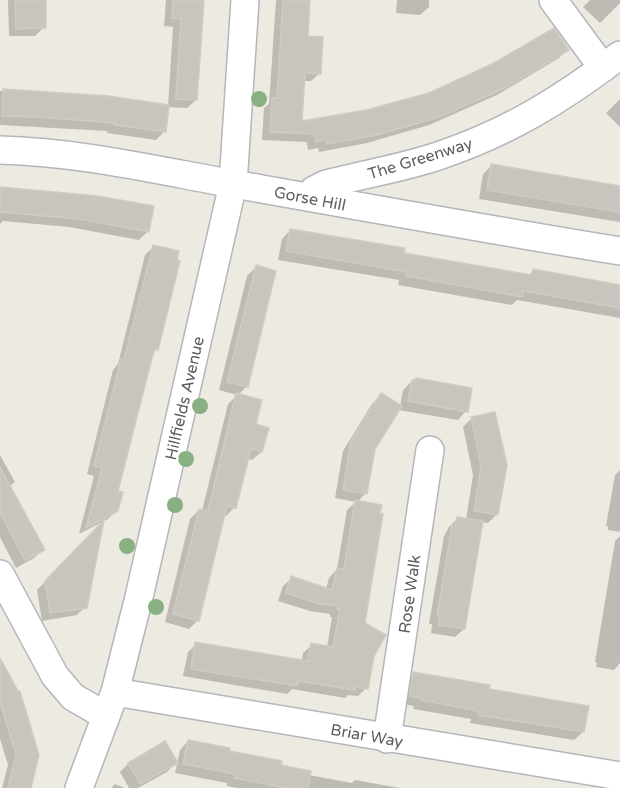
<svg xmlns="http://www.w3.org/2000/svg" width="620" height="788" viewBox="0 0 620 788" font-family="'Varela Round',sans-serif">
	<rect width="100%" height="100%" fill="#edeae2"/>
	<g fill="#0003">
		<path d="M 8,0 L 41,0 L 43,28 L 35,36 L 9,36 Z"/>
		<path d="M 166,0 L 203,0 L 196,100 L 187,108 L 168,107 L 165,131 L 156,140 L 107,133 L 107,131 L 0,125 L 0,91 L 36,92 L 168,106 L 173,27 L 164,26 Z"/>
		<path d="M 276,0 L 308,0 L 306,37 L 320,73 L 311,81 L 303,81 L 300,123 L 366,111 L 430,94 L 567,50 L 559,58 L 497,95 L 429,125 L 367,143 L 319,152 L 318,148 L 308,150 L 307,142 L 262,140 L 264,108 L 269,104 Z"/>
		<path d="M 397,0 L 429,0 L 429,7 L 420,15 L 396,13 Z"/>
		<path d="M 590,0 L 620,0 L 620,3 L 600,23 L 583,7 Z"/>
		<path d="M 620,99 L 620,127 L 606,113 Z"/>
		<path d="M 492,165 L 620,187 L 620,222 L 479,199 L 483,174 Z"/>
		<path d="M 0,189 L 148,231 L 139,240 L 69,227 L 3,221 L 0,224 Z"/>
		<path d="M 290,230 L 402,254 L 528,276 L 533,271 L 620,287 L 620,318 L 517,300 L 512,305 L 398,285 L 399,280 L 278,260 L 282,239 Z"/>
		<path d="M 154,246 L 157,349 L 152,354 L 116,492 L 117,510 L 108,519 L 79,534 L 94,476 L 87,474 L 113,370 L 118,364 L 145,255 Z"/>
		<path d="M 256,267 L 247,386 L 238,395 L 254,425 L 261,452 L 252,460 L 247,459 L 235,507 L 226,516 L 223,515 L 198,620 L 189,629 L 165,622 L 190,519 L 199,510 L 202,511 L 228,404 L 237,395 L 219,390 L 247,276 Z"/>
		<path d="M 412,381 L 466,411 L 458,420 L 398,410 L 374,449 L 366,493 L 357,502 L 364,623 L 372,655 L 366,688 L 358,696 L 348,695 L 345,698 L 292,689 L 287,694 L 183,676 L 188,652 L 196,644 L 302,661 L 303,653 L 312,645 L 327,647 L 332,617 L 330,617 L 330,614 L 310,611 L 278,601 L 283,586 L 292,578 L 326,589 L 329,578 L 337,569 L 347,510 L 356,502 L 335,498 L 343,451 L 372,404 L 381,395 L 400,407 L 403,390 Z"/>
		<path d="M 471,419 L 497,514 L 488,523 L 481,522 L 464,629 L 455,637 L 431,633 L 432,624 L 429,624 L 444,536 L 449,527 L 457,519 L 466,520 L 473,475 L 463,427 Z"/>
		<path d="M 0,455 L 15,482 L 0,494 Z"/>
		<path d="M 620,470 L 620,532 L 608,530 L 608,526 L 606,526 L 615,475 Z"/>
		<path d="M 0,508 L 43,550 L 34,558 L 16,568 L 0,537 Z"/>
		<path d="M 102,524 L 85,607 L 77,615 L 42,621 L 37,590 Z"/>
		<path d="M 620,536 L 620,663 L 614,670 L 596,667 L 597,663 L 595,662 L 615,541 Z"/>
		<path d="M 0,661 L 29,788 L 2,788 L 8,765 L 0,739 Z"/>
		<path d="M 413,674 L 487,691 L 583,732 L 574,740 L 470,723 L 471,719 L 413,709 L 414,706 L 402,704 L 405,682 Z"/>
		<path d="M 188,741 L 309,775 L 352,783 L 355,780 L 400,788 L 237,788 L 227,786 L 227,783 L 175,773 L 180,750 Z"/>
		<path d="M 176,763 L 167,772 L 138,788 L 129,788 L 120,772 L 128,764 Z"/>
		<path d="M 115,784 L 125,788 L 111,788 Z"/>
	</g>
	<g fill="#c8c5bf" stroke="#d2cbc1" stroke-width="1.5">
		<path d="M 15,0 L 46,0 L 46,28 L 16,29 Z"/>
		<path d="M 173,0 L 204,0 L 197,100 L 176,99 L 181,19 L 172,18 Z"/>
		<path d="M 283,0 L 310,0 L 308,36 L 323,37 L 321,74 L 305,73 L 302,121 L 366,110 L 429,93 L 494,63 L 554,28 L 569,50 L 507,87 L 439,117 L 377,135 L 327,144 L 326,140 L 316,142 L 315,134 L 270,132 L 272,98 L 277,98 Z"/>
		<path d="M 3,89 L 108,96 L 169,105 L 166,132 L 114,125 L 115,123 L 38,117 L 2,116 Z"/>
		<path d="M 491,164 L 620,186 L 620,212 L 487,190 Z"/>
		<path d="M 0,187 L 98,196 L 154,206 L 149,232 L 79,219 L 0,212 Z"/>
		<path d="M 290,229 L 405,248 L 404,253 L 531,275 L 533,269 L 620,285 L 620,308 L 523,291 L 522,297 L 406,276 L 407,272 L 286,251 Z"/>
		<path d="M 153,245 L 179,251 L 177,260 L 180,261 L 158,350 L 155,349 L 152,358 L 118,491 L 123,492 L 118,511 L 86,528 L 102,468 L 94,466 L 121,359 L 124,360 Z"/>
		<path d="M 256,265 L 276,271 L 248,387 L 227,382 Z"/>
		<path d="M 416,378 L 472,388 L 468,412 L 408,401 L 412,380 L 415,380 Z"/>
		<path d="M 236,393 L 262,400 L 256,424 L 269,428 L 262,452 L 251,449 L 236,508 L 227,506 L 199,621 L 173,614 L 199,509 L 208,511 Z"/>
		<path d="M 381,393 L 402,406 L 375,449 L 367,494 L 343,490 L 351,441 Z"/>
		<path d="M 495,412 L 507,465 L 498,515 L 474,511 L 481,466 L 471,417 Z"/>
		<path d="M 0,467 L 45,550 L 25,560 L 0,513 Z"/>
		<path d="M 355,500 L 382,505 L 380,513 L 383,514 L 365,623 L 386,635 L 374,656 L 368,689 L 355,687 L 355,690 L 298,681 L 297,686 L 191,669 L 195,642 L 308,661 L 311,643 L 333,647 L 340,609 L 337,609 L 338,606 L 319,604 L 286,593 L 291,576 L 332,590 L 337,568 L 344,569 Z"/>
		<path d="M 457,517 L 483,521 L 465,629 L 439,625 L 440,616 L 437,616 L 452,525 L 455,526 Z"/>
		<path d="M 104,520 L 87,608 L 50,613 L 45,581 Z"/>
		<path d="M 0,658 L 18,691 L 20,691 L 39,755 L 31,788 L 8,788 L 16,755 L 0,702 Z"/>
		<path d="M 413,672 L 490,685 L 489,689 L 589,706 L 584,732 L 478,715 L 478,711 L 421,700 L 422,698 L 409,696 Z"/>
		<path d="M 188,740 L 230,748 L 230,751 L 282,761 L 281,765 L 311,771 L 308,788 L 286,788 L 234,778 L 235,774 L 183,764 Z"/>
		<path d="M 165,741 L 178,763 L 140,784 L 128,763 Z"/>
	</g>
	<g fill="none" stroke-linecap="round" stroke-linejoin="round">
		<g stroke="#b3b6ba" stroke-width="30">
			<g id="minor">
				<path d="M 553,0 L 603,68"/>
				<path d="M 0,150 C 79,152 156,170 234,184 C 363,207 491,230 620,251"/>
				<path d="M 309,197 L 314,190 L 326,184 C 364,174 404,168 441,155 C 509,132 564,98 620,55"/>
				<path d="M 0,574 L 55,676 L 73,697 L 106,716"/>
				<path d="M 115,692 L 620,776"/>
				<path d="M 387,739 L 430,450"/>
				<path d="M 79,788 L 115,692 L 139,597 L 233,184 L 245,0"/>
			</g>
		</g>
		<use href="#minor" stroke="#fff" stroke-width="27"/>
	</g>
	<g fill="#88b082">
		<circle cx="259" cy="99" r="8"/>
		<circle cx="200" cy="406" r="8"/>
		<circle cx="186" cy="459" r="8"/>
		<circle cx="175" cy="505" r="8"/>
		<circle cx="127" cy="546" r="8"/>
		<circle cx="156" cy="607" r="8"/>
	</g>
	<g text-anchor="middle" stroke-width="4.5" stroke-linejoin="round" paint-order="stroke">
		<g font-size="16" fill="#5b5f63" stroke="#fff">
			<text transform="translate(420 158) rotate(-17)" y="6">The Greenway</text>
			<text transform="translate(310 198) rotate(11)" y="6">Gorse Hill</text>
			<text transform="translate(184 398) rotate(-77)" y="6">Hillfields Avenue</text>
			<text transform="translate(409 594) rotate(-82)" y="6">Rose Walk</text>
			<text transform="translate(367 735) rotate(10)" y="6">Briar Way</text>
		</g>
	</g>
</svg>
